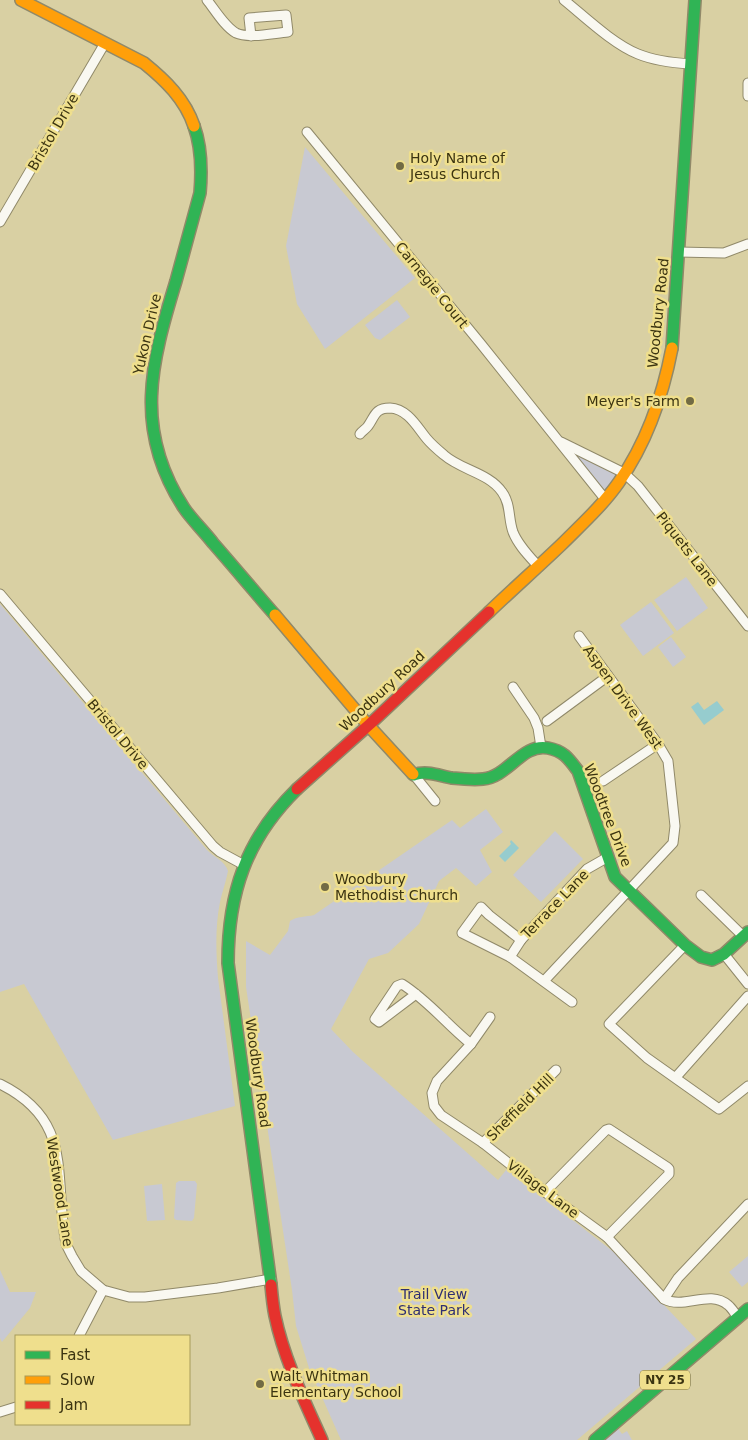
<svg xmlns="http://www.w3.org/2000/svg" width="748" height="1440" viewBox="0 0 748 1440" font-family="'DejaVu Sans',sans-serif">
	<rect width="100%" height="100%" fill="#d9d0a3"/>
	<g fill="#c8c9d2">
		<path d="M 305,147 L 415,278 L 325,349 L 297,304 L 286,246 Z"/>
		<path d="M 397,300 L 410,317 L 380,340 L 375,338 L 365,325 Z"/>
		<path d="M 558,441 L 623,474 L 605,498 Z"/>
		<path d="M 686,577 L 708,608 L 677,631 L 654,600 Z"/>
		<path d="M 651,602 L 674,633 L 643,656 L 620,625 Z"/>
		<path d="M 0,604 L 207,850 C 215,858 225,861 228,871 C 226,882 222,892 220,902 C 215,927 216,952 218,978 L 235,1106 L 113,1140 L 24,984 L 0,992 Z"/>
		<path d="M 671,637 L 686,657 L 673,667 L 658,647 Z"/>
		<path d="M 486,809 L 503,832 L 480,850 L 492,872 L 476,886 L 456,868 L 439,881 L 419,924 L 388,953 L 369,959 L 331,1029 L 353,1052 L 498,1180 L 507,1169 L 615,1253 L 696,1339 L 577,1440 L 341,1440 L 309,1368 L 296,1326 L 292,1290 L 246,987 L 246,941 L 270,955 L 288,931 L 290,921 C 297,916 306,917 314,915 L 452,820 L 460,828 Z"/>
		<path d="M 555,831 L 583,859 L 541,902 L 513,875 Z"/>
		<path d="M 179,1181 L 195,1181 L 197,1184 L 194,1218 L 192,1221 L 176,1220 L 174,1218 L 176,1183 Z"/>
		<path d="M 162,1184 L 165,1220 L 147,1221 L 144,1186 Z"/>
		<path d="M 748,1256 L 748,1282 L 742,1287 L 729,1272 Z"/>
		<path d="M 0,1270 L 10,1292 L 36,1292 L 30,1308 L 2,1342 L 0,1338 Z"/>
		<path d="M 617,1427 L 622,1434 L 627,1431 L 632,1440 L 601,1440 Z"/>
	</g>
	<g fill="#96ccce">
		<path d="M 717,701 L 724,710 L 704,725 L 691,707 L 698,702 L 704,710 Z"/>
		<path d="M 511,840 L 519,848 L 505,862 L 499,856 L 511,844 L 510,842 Z"/>
	</g>
	<g fill="none" stroke-linecap="round" stroke-linejoin="round">
		<g stroke="#908969" stroke-width="11">
			<g id="street">
				<path d="M 207,0 C 215,10 225,27 236,33 C 249,39 274,33 288,32 L 286,15 L 249,18 L 251,36"/>
				<path d="M 564,0 C 585,17 613,44 638,54 C 655,61 674,63 691,64"/>
				<path d="M 748,83 L 748,96"/>
				<path d="M 307,132 L 481,344 L 605,499"/>
				<path d="M 0,222 L 105,43"/>
				<path d="M 679,252 L 724,253 L 748,244"/>
				<path d="M 360,434 C 362,431 366,429 368,426 C 375,416 375,408 390,408 C 408,409 417,427 427,439 C 432,445 438,450 444,455 C 461,470 489,473 502,492 C 511,504 508,518 513,532 C 518,545 529,556 538,566"/>
				<path d="M 561,442 L 624,473 L 638,486 L 748,626"/>
				<path d="M 0,594 L 213,846 L 220,852 L 244,865"/>
				<path d="M 513,687 L 534,718 L 538,728 L 541,747"/>
				<path d="M 547,721 L 608,676"/>
				<path d="M 414,775 L 435,801"/>
				<path d="M 603,781 L 658,744"/>
				<path d="M 701,895 L 743,936"/>
				<path d="M 521,940 L 489,915 L 481,907 L 462,933 L 510,957 L 572,1002"/>
				<path d="M 685,945 L 609,1024 L 647,1058 L 719,1109 L 748,1086"/>
				<path d="M 724,954 L 748,984"/>
				<path d="M 510,957 L 521,940 L 587,869 L 608,857"/>
				<path d="M 544,981 L 673,843 L 675,826 L 668,761 L 658,744 L 579,636"/>
				<path d="M 416,994 L 379,1022 L 375,1019 L 397,986 L 402,984 C 429,1001 447,1025 471,1044"/>
				<path d="M 490,1017 L 471,1044 L 437,1081 L 432,1093 L 434,1106 L 441,1115 L 483,1143 L 545,1192 L 607,1237 L 664,1299 C 684,1310 709,1289 728,1305 C 732,1308 735,1314 738,1317"/>
				<path d="M 676,1077 L 748,996"/>
				<path d="M 0,1084 C 75,1121 53,1176 66,1244 L 72,1256 L 81,1271 L 103,1290 L 129,1297 L 145,1297 L 218,1288 L 271,1279"/>
				<path d="M 483,1143 L 556,1070"/>
				<path d="M 545,1192 L 606,1130 L 609,1129 L 667,1167 L 669,1169 L 669,1174 L 607,1237"/>
				<path d="M 664,1299 L 678,1278 L 748,1204"/>
				<path d="M 79,1336 L 103,1290"/>
				<path d="M 0,1412 L 16,1407"/>
			</g>
		</g>
		<g stroke="#908969" stroke-width="14">
			<g id="fast">
				<path d="M 194,126 C 202,148 202,170 200,193 C 192,222 184,252 176,281 C 151,363 133,430 184,508 C 192,520 204,531 213,543 C 234,567 254,591 275,615"/>
				<path d="M 672,348 L 695,0"/>
				<path d="M 413,774 L 414,775 C 426,770 440,776 452,778 C 462,779 474,780 483,779 C 508,777 522,743 548,748 C 564,751 569,759 578,771 L 615,877 L 685,945 L 701,957 L 712,960 L 724,954 L 748,932"/>
				<path d="M 271,1285 L 228,963 C 228,893 246,839 297,789"/>
				<path d="M 595,1440 L 748,1309"/>
			</g>
		</g>
		<g stroke="#908969" stroke-width="14">
			<g id="slow">
				<path d="M 21,0 L 144,63 C 165,80 185,99 194,126"/>
				<path d="M 489,612 C 513,589 538,567 562,544 C 582,524 603,505 619,482 C 647,442 663,395 672,348"/>
				<path d="M 275,615 L 368,725 L 413,774"/>
			</g>
		</g>
		<g stroke="#908969" stroke-width="14">
			<g id="jam">
				<path d="M 297,789 L 370,724 L 489,612"/>
				<path d="M 271,1285 C 272,1296 273,1306 275,1316 C 284,1359 304,1400 322,1440"/>
			</g>
		</g>
		<use href="#street" stroke="#f9f8f1" stroke-width="9"/>
		<use href="#fast" stroke="#30b455" stroke-width="11"/>
		<use href="#slow" stroke="#ff9f0a" stroke-width="11"/>
		<use href="#jam" stroke="#e5322d" stroke-width="11"/>
	</g>
	<g fill="#726b44" stroke="#efdf8d" stroke-width="2">
		<circle cx="400" cy="166" r="5"/>
		<circle cx="690" cy="401" r="5"/>
		<circle cx="325" cy="887" r="5"/>
		<circle cx="260" cy="1384" r="5"/>
	</g>
	<g text-anchor="middle" stroke-width="5" stroke-linejoin="round" paint-order="stroke">
		<rect fill="#efdf8d" stroke="#716736" stroke-width="1" x="640" y="1370.5" width="50" height="19" rx="4"/>
		<g font-size="12" font-weight="bold" fill="#3b3411">
			<text x="665" y="1384">NY 25</text>
		</g>
		<g font-size="14" fill="#3b3411" stroke="#efdf8d">
			<text transform="translate(53 132) rotate(-60)" y="5">Bristol Drive</text>
			<text transform="translate(432 285) rotate(51)" y="5">Carnegie Court</text>
			<text transform="translate(658 313) rotate(-84)" y="5">Woodbury Road</text>
			<text transform="translate(147 334) rotate(-77)" y="5">Yukon Drive</text>
			<text transform="translate(687 549) rotate(52)" y="5">Piquets Lane</text>
			<text transform="translate(382 691) rotate(-43)" y="5">Woodbury Road</text>
			<text transform="translate(623 697) rotate(54)" y="5">Aspen Drive West</text>
			<text transform="translate(118 734) rotate(50)" y="5">Bristol Drive</text>
			<text transform="translate(608 815) rotate(69)" y="5">Woodtree Drive</text>
			<text transform="translate(555 904) rotate(-46)" y="5">Terrace Lane</text>
			<text transform="translate(258 1073) rotate(82)" y="5">Woodbury Road</text>
			<text transform="translate(520 1107) rotate(-45)" y="5">Sheffield Hill</text>
			<text transform="translate(543 1189) rotate(37)" y="5">Village Lane</text>
			<text transform="translate(60 1192) rotate(81)" y="5">Westwood Lane</text>
		</g>
		<g font-size="14" fill="#3b3411" stroke="#efdf8d" text-anchor="start">
			<text x="410" y="163">Holy Name of<tspan x="410" dy="16">Jesus Church</tspan></text>
			<text x="680" y="406" text-anchor="end">Meyer's Farm</text>
			<text x="335" y="884">Woodbury<tspan x="335" dy="16">Methodist Church</tspan></text>
			<text x="270" y="1381">Walt Whitman<tspan x="270" dy="16">Elementary School</tspan></text>
		</g>
		<g font-size="14" fill="#2e2e72" stroke="#efdf8d">
			<text x="434" y="1299">Trail View<tspan x="434" dy="16">State Park</tspan></text>
		</g>
	</g>
	<rect x="15" y="1335" width="175" height="90" fill="#efdf8d" stroke="#a79b5b"/>
	<rect x="25" y="1351" width="25" height="8" fill="#30b455" stroke="#a79b5b"/>
	<text x="60" y="1360" font-size="15" fill="#3b3411">Fast</text>
	<rect x="25" y="1376" width="25" height="8" fill="#ff9f0a" stroke="#a79b5b"/>
	<text x="60" y="1385" font-size="15" fill="#3b3411">Slow</text>
	<rect x="25" y="1401" width="25" height="8" fill="#e5322d" stroke="#a79b5b"/>
	<text x="60" y="1410" font-size="15" fill="#3b3411">Jam</text>
</svg>
